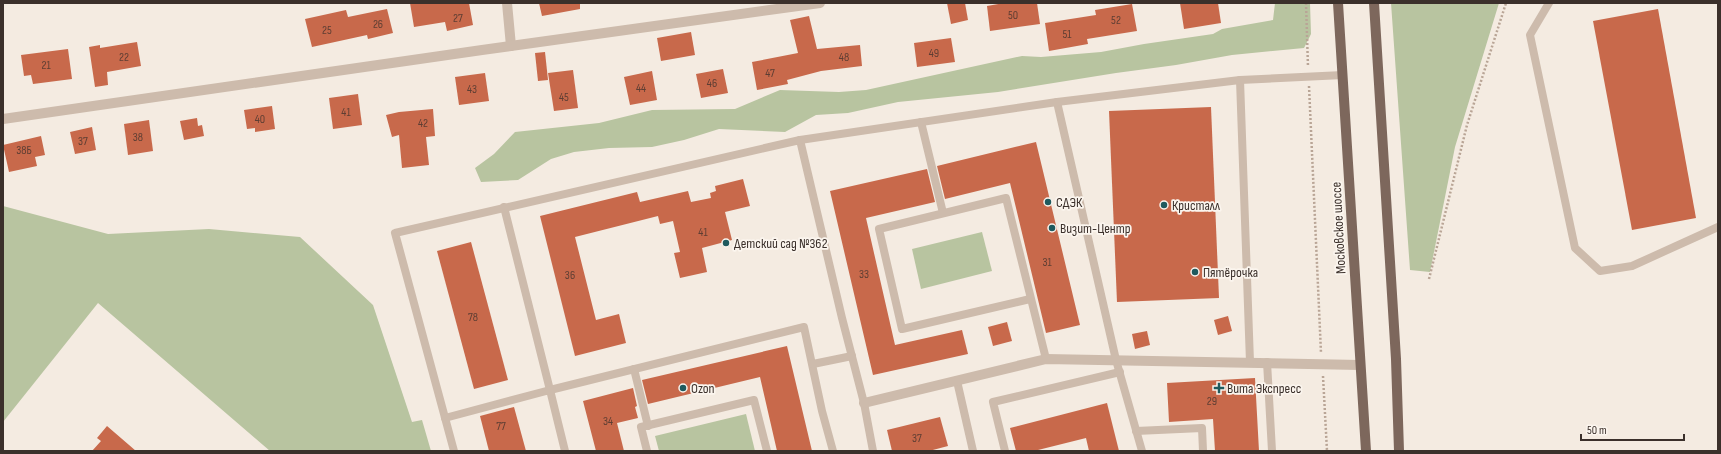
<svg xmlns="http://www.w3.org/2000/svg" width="1721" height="454" viewBox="0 0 1721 454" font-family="'Sofia Sans Condensed',sans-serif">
	<rect width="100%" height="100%" fill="#f4ebe1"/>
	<g fill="#b8c4a0">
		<path d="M 1275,3 L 1310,3 L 1311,34 L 1304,48 L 1232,55 L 1176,65 L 1116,73 L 998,92 L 898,102 L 848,113 L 816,115 L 785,132 L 719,129 L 684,140 L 652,147 L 609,148 L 574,152 L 551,159 L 518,180 L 481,182 L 475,168 L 494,154 L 515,132 L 599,123 L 652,110 L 735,109 L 780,90 L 839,92 L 866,90 L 1022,56 L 1041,57 L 1101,52 L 1144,44 L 1213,34 L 1222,29 L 1273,20 Z"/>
		<path d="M 1391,3 L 1499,3 L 1455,147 L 1430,272 L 1410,270 Z"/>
		<path d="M 3,206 L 108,234 L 209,229 L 300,237 L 373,305 L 412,422 L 422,420 L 431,451 L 270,451 L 98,303 L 3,422 Z"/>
		<path d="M 982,232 L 992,271 L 921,289 L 912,249 Z"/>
		<path d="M 746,414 L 755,451 L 659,451 L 655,436 Z"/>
	</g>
	<g fill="#c8694b">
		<path d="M 410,3 L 469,3 L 473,25 L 447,31 L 445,22 L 414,27 Z"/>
		<path d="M 539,3 L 580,3 L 580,9 L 542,16 Z"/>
		<path d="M 947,3 L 965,3 L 968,20 L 951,24 Z"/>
		<path d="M 1004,3 L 1037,3 L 1040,24 L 990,31 L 987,6 Z"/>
		<path d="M 1180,3 L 1218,3 L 1221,23 L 1184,29 Z"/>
		<path d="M 1132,4 L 1137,31 L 1087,39 L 1088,44 L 1049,51 L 1045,23 L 1096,15 L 1095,10 Z"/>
		<path d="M 387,9 L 393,33 L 368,39 L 367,35 L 312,47 L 305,19 L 346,10 L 348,17 Z"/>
		<path d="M 1658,9 L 1696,218 L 1632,230 L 1593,21 Z"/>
		<path d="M 809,16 L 817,49 L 860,45 L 862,66 L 821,71 L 787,80 L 788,84 L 757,90 L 752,62 L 798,53 L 790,20 Z"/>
		<path d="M 691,32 L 695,55 L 661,61 L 657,38 Z"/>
		<path d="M 951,38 L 955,62 L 917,67 L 914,43 Z"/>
		<path d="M 137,42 L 141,66 L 107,72 L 108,85 L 95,87 L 89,47 L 100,45 L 100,48 Z"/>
		<path d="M 68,49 L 72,79 L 33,84 L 31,75 L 24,76 L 21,55 Z"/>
		<path d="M 545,52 L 548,80 L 538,81 L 535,53 Z"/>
		<path d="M 723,69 L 728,93 L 701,98 L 696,74 Z"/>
		<path d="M 573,70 L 578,108 L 554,111 L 548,73 Z"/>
		<path d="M 652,71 L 657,100 L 630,105 L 624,77 Z"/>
		<path d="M 485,73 L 489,101 L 459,105 L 455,77 Z"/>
		<path d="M 358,94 L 362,125 L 333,129 L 329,98 Z"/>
		<path d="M 272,106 L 275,129 L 255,132 L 255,128 L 247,129 L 244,110 Z"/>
		<path d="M 1211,107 L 1219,298 L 1117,302 L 1109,111 Z"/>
		<path d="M 433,109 L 435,136 L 426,137 L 429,165 L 402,168 L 399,135 L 392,137 L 386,115 L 399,112 Z"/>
		<path d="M 197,118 L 198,126 L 202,125 L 204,136 L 184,140 L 180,121 Z"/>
		<path d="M 149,120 L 153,151 L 128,155 L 124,124 Z"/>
		<path d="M 92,127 L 96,150 L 75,154 L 70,132 Z"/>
		<path d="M 41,136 L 45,155 L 35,157 L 37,166 L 9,172 L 3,145 Z"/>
		<path d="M 1036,142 L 1080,325 L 1046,333 L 1010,183 L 945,199 L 937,166 Z"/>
		<path d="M 927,169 L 935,202 L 866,218 L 895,345 L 962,330 L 968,354 L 873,375 L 830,191 Z"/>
		<path d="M 743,179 L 750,206 L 725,212 L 732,240 L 702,248 L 707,272 L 680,278 L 674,253 L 680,252 L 673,221 L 660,224 L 658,216 L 575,237 L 596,320 L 619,314 L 626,343 L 575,356 L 540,216 L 637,192 L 640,202 L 688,191 L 691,202 L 711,198 L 710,193 L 716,191 L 715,186 Z"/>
		<path d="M 471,242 L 508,380 L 474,389 L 437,251 Z"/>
		<path d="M 1228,316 L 1232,331 L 1218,335 L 1214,320 Z"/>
		<path d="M 1007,322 L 1012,341 L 993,346 L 988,327 Z"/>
		<path d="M 1147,331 L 1150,345 L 1135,349 L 1132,334 Z"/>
		<path d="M 787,346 L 812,451 L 777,451 L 760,377 L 648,404 L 642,380 Z"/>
		<path d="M 1255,378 L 1259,451 L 1215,451 L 1213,419 L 1169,422 L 1167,383 Z"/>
		<path d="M 633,388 L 637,406 L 635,407 L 638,418 L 617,423 L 624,451 L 596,451 L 583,401 Z"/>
		<path d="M 1107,403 L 1119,451 L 1089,451 L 1086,438 L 1034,451 L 1016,451 L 1010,428 Z"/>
		<path d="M 514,407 L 526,451 L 489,451 L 480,416 Z"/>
		<path d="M 940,417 L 948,446 L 929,451 L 892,451 L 887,430 Z"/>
		<path d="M 107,426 L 136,451 L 92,451 L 101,441 L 97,438 Z"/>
	</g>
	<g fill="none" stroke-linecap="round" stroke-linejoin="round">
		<g stroke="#b9a596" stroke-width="2.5" stroke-dasharray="2 2" stroke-linecap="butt">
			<path d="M 1306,3 L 1308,67"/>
			<path d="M 1309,86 L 1321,353"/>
			<path d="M 1429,279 L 1467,125 L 1506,3"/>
			<path d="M 1323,376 L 1327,451"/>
		</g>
		<g stroke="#cdbbac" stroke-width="8">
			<path d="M 1549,3 L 1530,35 L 1575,248 L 1600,271 L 1632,266 L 1718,227"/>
			<path d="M 1240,80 L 1250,362"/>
			<path d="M 1057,102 L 1116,360 L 1142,451"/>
			<path d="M 921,122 L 943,213"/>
			<path d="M 800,140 L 842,318 L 864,403 L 873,451"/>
			<path d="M 504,207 L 550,390 L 804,327 L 822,411 L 833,451"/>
			<path d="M 1030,299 L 902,329 L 879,229 L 1006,198 L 1046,359"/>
			<path d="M 1267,362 L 1272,451"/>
			<path d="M 813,364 L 852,356"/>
			<path d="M 634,369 L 648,426"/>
			<path d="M 957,381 L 973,451"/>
			<path d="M 445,418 L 550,390 L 565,451"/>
			<path d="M 1136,431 L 1202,428 L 1203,451"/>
			<path d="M 454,451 L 395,233 L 800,140 L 1057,102 L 1240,80 L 1343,75"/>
			<path d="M 647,451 L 641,427 L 754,400 L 767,451"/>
			<path d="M 1005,451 L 993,402 L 1120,372"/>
		</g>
		<g stroke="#cdbbac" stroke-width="10">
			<path d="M 507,3 L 511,46"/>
			<path d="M 3,119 L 482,50 L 820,3"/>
			<path d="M 864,403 L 1046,359 L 1360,365"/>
		</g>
		<g stroke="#7d675c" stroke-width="10">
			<path d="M 1338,3 L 1366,451"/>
			<path d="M 1374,3 L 1396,359 L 1399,451"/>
		</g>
	</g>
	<g fill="#1f5a5e" stroke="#fbf5ee" stroke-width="1.5">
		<circle cx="1048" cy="202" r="4"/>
		<circle cx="1164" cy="205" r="4"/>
		<circle cx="1052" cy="228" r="4"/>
		<circle cx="726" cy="243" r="4"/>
		<circle cx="1195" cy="272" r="4"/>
		<circle cx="683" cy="388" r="4"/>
		<path d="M1217 382h4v4h4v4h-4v4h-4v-4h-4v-4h4z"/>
	</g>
	<g text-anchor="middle" stroke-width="3.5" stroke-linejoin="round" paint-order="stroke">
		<g font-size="12" fill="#5e3e33">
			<text x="1013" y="19">50</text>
			<text x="458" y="22">27</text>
			<text x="1116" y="24">52</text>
			<text x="378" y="28">26</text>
			<text x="327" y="34">25</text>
			<text x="1067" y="38">51</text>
			<text x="934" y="57">49</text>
			<text x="124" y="61">22</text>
			<text x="844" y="61">48</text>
			<text x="46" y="69">21</text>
			<text x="770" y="77">47</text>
			<text x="712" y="87">46</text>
			<text x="641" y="92">44</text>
			<text x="472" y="93">43</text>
			<text x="564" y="101">45</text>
			<text x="346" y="116">41</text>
			<text x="260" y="123">40</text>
			<text x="423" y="127">42</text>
			<text x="138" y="141">38</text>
			<text x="83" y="145">37</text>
			<text x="24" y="154">38Б</text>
			<text x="703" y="236">41</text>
			<text x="1047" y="266">31</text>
			<text x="864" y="278">33</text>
			<text x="570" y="279">36</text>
			<text x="473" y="321">78</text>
			<text x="1212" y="405">29</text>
			<text x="608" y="425">34</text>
			<text x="501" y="430">77</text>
			<text x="917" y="442">37</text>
		</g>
		<g font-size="14" fill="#3b302b" stroke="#fbf5ee" text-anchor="start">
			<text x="1056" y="207">СДЭК</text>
			<text x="1172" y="210">Кристалл</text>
			<text x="1060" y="233">Визит-Центр</text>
			<text x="734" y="248">Детский сад №362</text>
			<text x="1203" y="277">Пятёрочка</text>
			<text x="691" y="393">Ozon</text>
			<text x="1227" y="393">Вита Экспресс</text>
		</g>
		<g font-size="14" fill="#3b302b" stroke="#fbf5ee">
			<text transform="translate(1338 228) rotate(-93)" y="5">Московское шоссе</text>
		</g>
	</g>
	<rect width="1721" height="454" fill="none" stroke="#3b302b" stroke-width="8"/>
	<path d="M1581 434v6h103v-6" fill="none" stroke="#3b302b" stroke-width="2"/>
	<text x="1587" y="434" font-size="12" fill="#3b302b" stroke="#fbf5ee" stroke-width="3" paint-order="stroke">50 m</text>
</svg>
